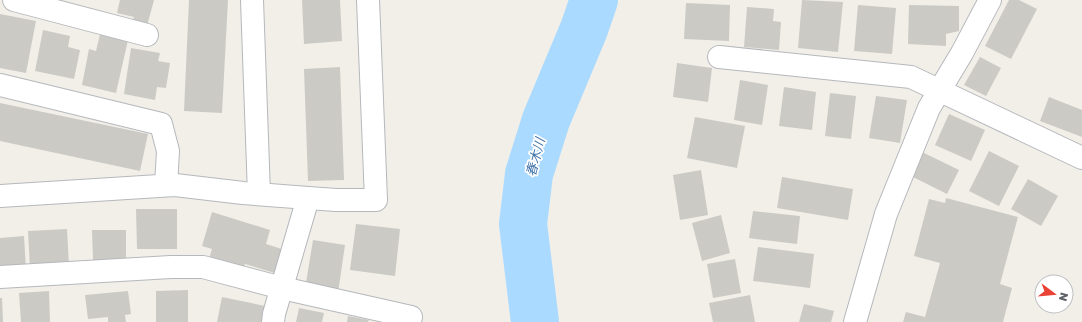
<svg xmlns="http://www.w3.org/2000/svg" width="1082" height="322" viewBox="0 0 1082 322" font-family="'Golos Text','Noto Sans JP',sans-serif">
	<rect width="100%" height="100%" fill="#f1efe8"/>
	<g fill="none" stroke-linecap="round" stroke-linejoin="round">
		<path stroke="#aadaff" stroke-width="48" d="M 535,322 L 523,224 L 529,174 L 546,120 L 584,29 L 594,0"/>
	</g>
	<g fill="#cccac5">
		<path d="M 120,0 L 154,0 L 147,26 L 132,23 L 134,17 L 117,13 Z"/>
		<path d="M 189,0 L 228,0 L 222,113 L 184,111 Z"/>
		<path d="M 302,0 L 340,0 L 342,41 L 304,44 Z"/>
		<path d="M 802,0 L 843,2 L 838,52 L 798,48 Z"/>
		<path d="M 1009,0 L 1019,0 L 1037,9 L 1011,59 L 985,46 Z"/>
		<path d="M 686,3 L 730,5 L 729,41 L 684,39 Z"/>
		<path d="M 858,5 L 896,8 L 892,54 L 854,51 Z"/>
		<path d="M 909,5 L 959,6 L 959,31 L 946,34 L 946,46 L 908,44 Z"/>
		<path d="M 747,7 L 774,9 L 773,21 L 781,22 L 779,50 L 744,47 Z"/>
		<path d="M 0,14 L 36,21 L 26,73 L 0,68 Z"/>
		<path d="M 43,30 L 70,36 L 68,47 L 80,50 L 74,79 L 35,71 Z"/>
		<path d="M 100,34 L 128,40 L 116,93 L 82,85 L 89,49 L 96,51 Z"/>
		<path d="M 131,48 L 160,53 L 158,61 L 170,63 L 166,88 L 157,87 L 155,100 L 124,94 Z"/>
		<path d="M 980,57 L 1001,68 L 986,96 L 964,85 Z"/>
		<path d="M 677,63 L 712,68 L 708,102 L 673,97 Z"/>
		<path d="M 340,67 L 344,180 L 308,181 L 304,69 Z"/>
		<path d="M 740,80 L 768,85 L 762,125 L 734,120 Z"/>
		<path d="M 784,87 L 816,92 L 812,130 L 779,126 Z"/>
		<path d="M 830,93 L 856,96 L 851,139 L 825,136 Z"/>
		<path d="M 876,96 L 907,100 L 900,143 L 869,138 Z"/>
		<path d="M 1049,97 L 1082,110 L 1082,137 L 1040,121 Z"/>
		<path d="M 0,103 L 148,134 L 140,171 L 0,141 Z"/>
		<path d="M 949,114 L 985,130 L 971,161 L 935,145 Z"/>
		<path d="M 695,117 L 745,126 L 737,168 L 687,158 Z"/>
		<path d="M 920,151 L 959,170 L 947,194 L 909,175 Z"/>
		<path d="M 989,151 L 1019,166 L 999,206 L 969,191 Z"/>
		<path d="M 701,170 L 708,215 L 680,220 L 673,175 Z"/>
		<path d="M 782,177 L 853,189 L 848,220 L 777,208 Z"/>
		<path d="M 1028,179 L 1058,196 L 1041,226 L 1011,209 Z"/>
		<path d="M 946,198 L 1018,217 L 1000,284 L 1012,288 L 1003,322 L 903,322 L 906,312 L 925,317 L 940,263 L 914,256 L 929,199 L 945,203 Z"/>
		<path d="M 136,209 L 177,209 L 177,249 L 137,249 Z"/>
		<path d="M 753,211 L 800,216 L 797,244 L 749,238 Z"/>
		<path d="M 212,212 L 270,230 L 266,244 L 285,250 L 278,274 L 245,264 L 243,270 L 209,259 L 212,249 L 202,246 Z"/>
		<path d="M 721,215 L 730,253 L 702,261 L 692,223 Z"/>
		<path d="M 356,224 L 400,229 L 395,276 L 350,270 Z"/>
		<path d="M 67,229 L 69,266 L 30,268 L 28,231 Z"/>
		<path d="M 92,230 L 126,230 L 126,260 L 93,260 Z"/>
		<path d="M 24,236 L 26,269 L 0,270 L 0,238 Z"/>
		<path d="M 313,240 L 345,245 L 338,293 L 305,289 Z"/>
		<path d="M 758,247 L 814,254 L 810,288 L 753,281 Z"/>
		<path d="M 735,259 L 741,293 L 713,298 L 707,264 Z"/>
		<path d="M 188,290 L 188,322 L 156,322 L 156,291 Z"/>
		<path d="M 49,291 L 50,322 L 21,322 L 19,293 Z"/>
		<path d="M 128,291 L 131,314 L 125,315 L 126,322 L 108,322 L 108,317 L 88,319 L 85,295 Z"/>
		<path d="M 750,295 L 755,322 L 713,322 L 709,303 Z"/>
		<path d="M 222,297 L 265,306 L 261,322 L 217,322 Z"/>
		<path d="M 0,298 L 2,298 L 3,322 L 0,322 Z"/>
		<path d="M 804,304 L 834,311 L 831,322 L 799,322 Z"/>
		<path d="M 299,308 L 324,313 L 322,322 L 296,322 Z"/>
		<path d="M 348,316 L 369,320 L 368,322 L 347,322 Z"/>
	</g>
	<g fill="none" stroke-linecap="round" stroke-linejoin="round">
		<g stroke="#b5b8bc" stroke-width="24">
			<g id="street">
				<path d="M 14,0 L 147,35"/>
				<path d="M 252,0 L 259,194"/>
				<path d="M 719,57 L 911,77 L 1082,158"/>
				<path d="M 0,85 L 161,124 L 168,151 L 166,185"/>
				<path d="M 0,196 L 175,185 L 243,193 L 308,198 L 336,200 L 376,200 L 368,0"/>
				<path d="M 0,277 L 171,267 L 203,267 L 282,288 L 411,317"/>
				<path d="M 273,322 L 274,314 L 308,198"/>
				<path d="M 855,322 L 886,214 L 929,108 L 962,53 L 990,0"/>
			</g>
		</g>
		<use href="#street" stroke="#fff" stroke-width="22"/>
	</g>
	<g text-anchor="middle" stroke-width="3.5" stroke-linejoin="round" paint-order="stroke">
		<g font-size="13" font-style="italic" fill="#4174aa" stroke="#fff">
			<text transform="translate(535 157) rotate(-75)" y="5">春木川</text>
		</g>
	</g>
	<g transform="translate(1054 294) rotate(106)"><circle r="19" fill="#ffffff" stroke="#bfc1c3"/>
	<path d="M0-3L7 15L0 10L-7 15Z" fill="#ea4335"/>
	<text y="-6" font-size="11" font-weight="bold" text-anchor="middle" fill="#5f6368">N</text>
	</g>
</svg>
